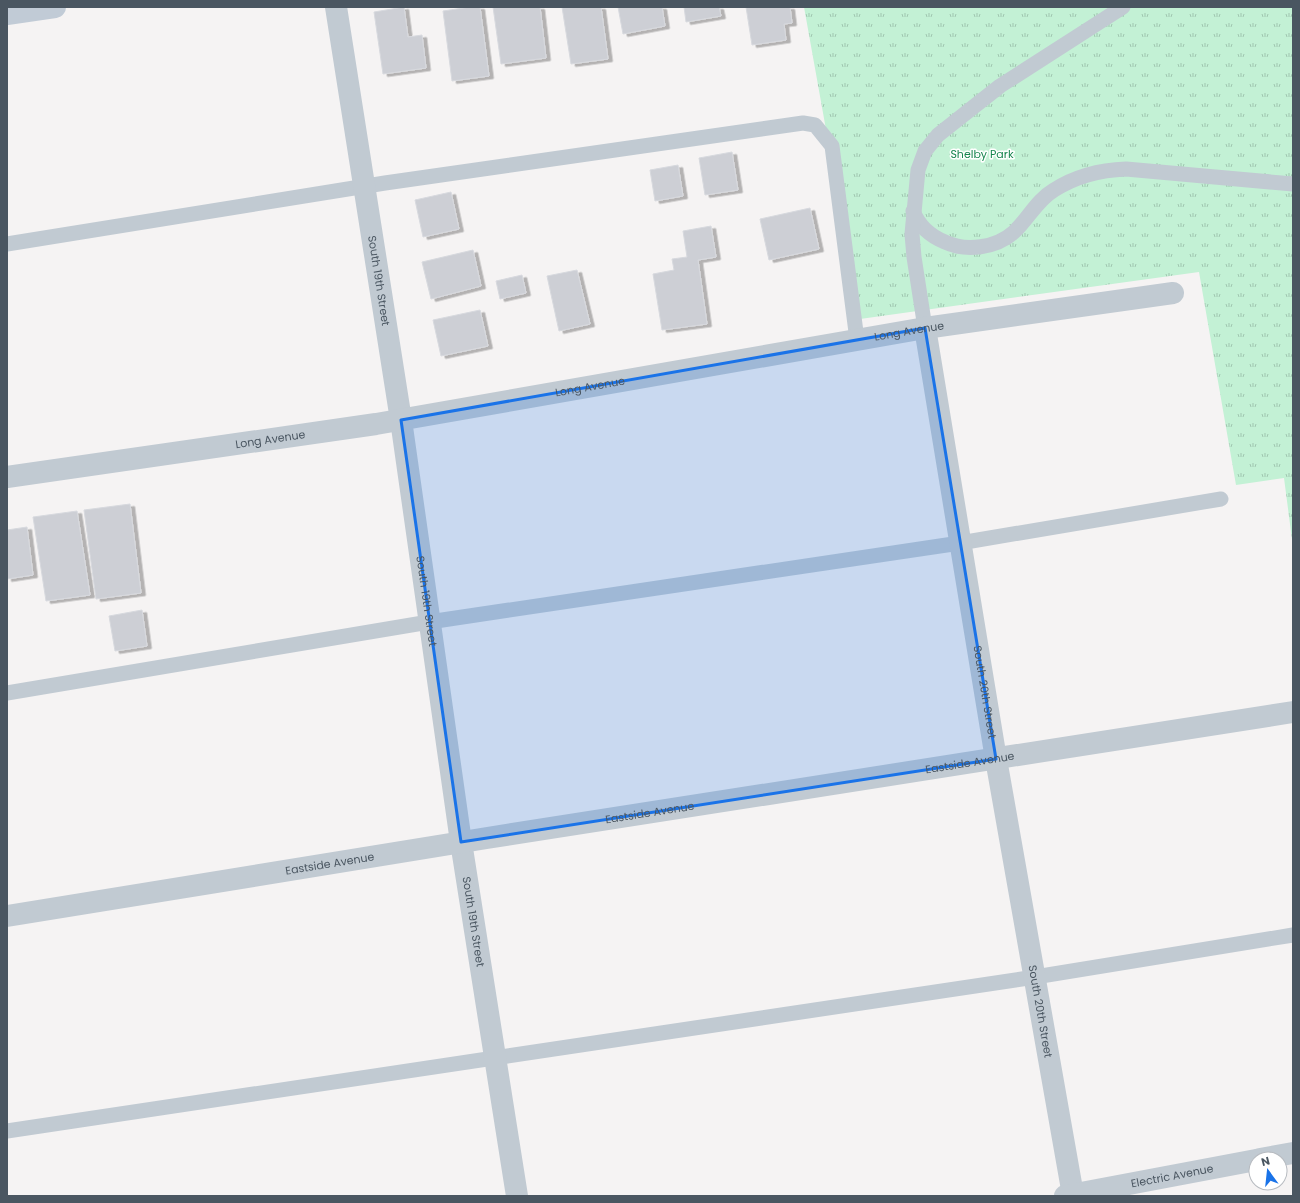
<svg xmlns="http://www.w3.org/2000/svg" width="1300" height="1203" viewBox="0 0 1300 1203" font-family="Poppins,sans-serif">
	<defs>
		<pattern id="park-tufts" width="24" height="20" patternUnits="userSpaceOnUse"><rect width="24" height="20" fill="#c3f1d5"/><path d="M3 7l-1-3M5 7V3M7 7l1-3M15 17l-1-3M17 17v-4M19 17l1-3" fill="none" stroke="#a0c6b0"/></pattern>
		<filter id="shadow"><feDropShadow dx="4.5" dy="2.5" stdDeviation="0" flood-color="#0004"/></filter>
	</defs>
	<rect width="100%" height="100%" fill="#f5f3f3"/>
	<path fill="url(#park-tufts)" d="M 804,7 L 1293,7 L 1293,547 L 1284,478 L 1236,485 L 1199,272 L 860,319 Z"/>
	<g fill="#cdcfd5" stroke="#d7d9de" filter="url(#shadow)">
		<path d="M 404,7 L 408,37 L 422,35 L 426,68 L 383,74 L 374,12 Z"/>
		<path d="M 470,7 L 480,7 L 489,76 L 452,81 L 443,11 Z"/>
		<path d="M 493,7 L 540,7 L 546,58 L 501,64 Z"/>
		<path d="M 562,7 L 601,7 L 608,59 L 571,64 Z"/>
		<path d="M 618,7 L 662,7 L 665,26 L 623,34 Z"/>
		<path d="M 684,7 L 719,7 L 721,16 L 686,22 Z"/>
		<path d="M 746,7 L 790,7 L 792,23 L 784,24 L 786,40 L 752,45 Z"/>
		<path d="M 732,152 L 738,190 L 705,195 L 699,158 Z"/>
		<path d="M 678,165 L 683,196 L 655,201 L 650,170 Z"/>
		<path d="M 451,192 L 459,229 L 423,237 L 415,200 Z"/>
		<path d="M 810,208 L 819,249 L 769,260 L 760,219 Z"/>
		<path d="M 711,226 L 716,257 L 698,260 L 707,324 L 662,330 L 653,274 L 674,270 L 672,259 L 687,257 L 683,231 Z"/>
		<path d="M 473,250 L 481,286 L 431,299 L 422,262 Z"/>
		<path d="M 577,270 L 590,324 L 559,331 L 547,276 Z"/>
		<path d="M 522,275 L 526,293 L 500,299 L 496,281 Z"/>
		<path d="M 480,310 L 488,346 L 441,356 L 433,320 Z"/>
		<path d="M 130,504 L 141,593 L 96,599 L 84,510 Z"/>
		<path d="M 77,511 L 90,595 L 46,601 L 33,517 Z"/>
		<path d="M 27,527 L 33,575 L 7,579 L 7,530 Z"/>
		<path d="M 142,610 L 147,646 L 115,651 L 109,616 Z"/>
	</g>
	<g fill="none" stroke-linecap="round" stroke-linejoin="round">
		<g stroke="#c1cad2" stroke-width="15">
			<path d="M 913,211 C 919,226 930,236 945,242 C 966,252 996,248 1014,232 C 1028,219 1037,200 1054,190 C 1076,176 1099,170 1126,169 L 1293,184"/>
			<path d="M 7,244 L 385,183 L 803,123 L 815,125 L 832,146 L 857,340"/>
			<path d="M 925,328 L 914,257 L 912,234 L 918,170 L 925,151 L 938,135 L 1000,86 L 1123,7"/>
			<path d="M 7,693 L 429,622 L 960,543 L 1221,499"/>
			<path d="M 7,1131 L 1035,977 L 1293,935"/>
		</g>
		<g stroke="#c1cad2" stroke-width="22">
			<path id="s1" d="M 336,7 L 401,420 L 461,842 L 517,1196"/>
			<path id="s2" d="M 925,328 L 996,759 L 1073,1195"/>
			<path id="s3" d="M 7,477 L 376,424 L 925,328 L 1173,293"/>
			<path id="s4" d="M 7,916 L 487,838 L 1293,712"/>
			<path d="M 1260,1159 L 1293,1153"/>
			<path id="s5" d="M 1065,1196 L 1256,1160"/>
		</g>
		<path stroke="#c1cbd6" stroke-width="22" d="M 7,14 L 55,7"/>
	</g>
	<path fill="#1a73e8" fill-opacity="0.2" stroke="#1a73e8" stroke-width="3" stroke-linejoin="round" d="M 925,328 L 996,759 L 461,842 L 401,420 Z"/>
	<g text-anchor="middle" stroke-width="3" stroke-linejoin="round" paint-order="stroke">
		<g font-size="11" fill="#17864f" stroke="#fff">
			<text x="982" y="158">Shelby Park</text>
		</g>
		<g font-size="11" fill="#4a5661" stroke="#fff">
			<text dy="4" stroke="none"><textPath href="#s1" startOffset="277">South 19th Street</textPath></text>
			<text dy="4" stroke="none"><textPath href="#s3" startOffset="914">Long Avenue</textPath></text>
			<text dy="4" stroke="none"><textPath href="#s3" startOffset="590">Long Avenue</textPath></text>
			<text dy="4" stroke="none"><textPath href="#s3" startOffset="266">Long Avenue</textPath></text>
			<text dy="4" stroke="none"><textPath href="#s1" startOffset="601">South 19th Street</textPath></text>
			<text dy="4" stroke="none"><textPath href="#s2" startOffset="369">South 20th Street</textPath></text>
			<text dy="4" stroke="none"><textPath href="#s4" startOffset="975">Eastside Avenue</textPath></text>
			<text dy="4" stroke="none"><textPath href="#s4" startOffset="651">Eastside Avenue</textPath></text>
			<text dy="4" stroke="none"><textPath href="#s4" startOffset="327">Eastside Avenue</textPath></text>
			<text dy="4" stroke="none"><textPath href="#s1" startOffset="925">South 19th Street</textPath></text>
			<text dy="4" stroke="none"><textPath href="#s2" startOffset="693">South 20th Street</textPath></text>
			<text dy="4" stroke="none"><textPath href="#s5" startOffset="109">Electric Avenue</textPath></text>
		</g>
	</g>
	<rect width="1300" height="1203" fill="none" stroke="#4a5661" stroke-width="16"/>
	<g transform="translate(1268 1171) rotate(345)"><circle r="19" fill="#ffffff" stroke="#b7bbc0"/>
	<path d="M0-3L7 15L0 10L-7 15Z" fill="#1a73e8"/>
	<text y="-6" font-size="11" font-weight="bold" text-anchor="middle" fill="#4a5661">N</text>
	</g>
</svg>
